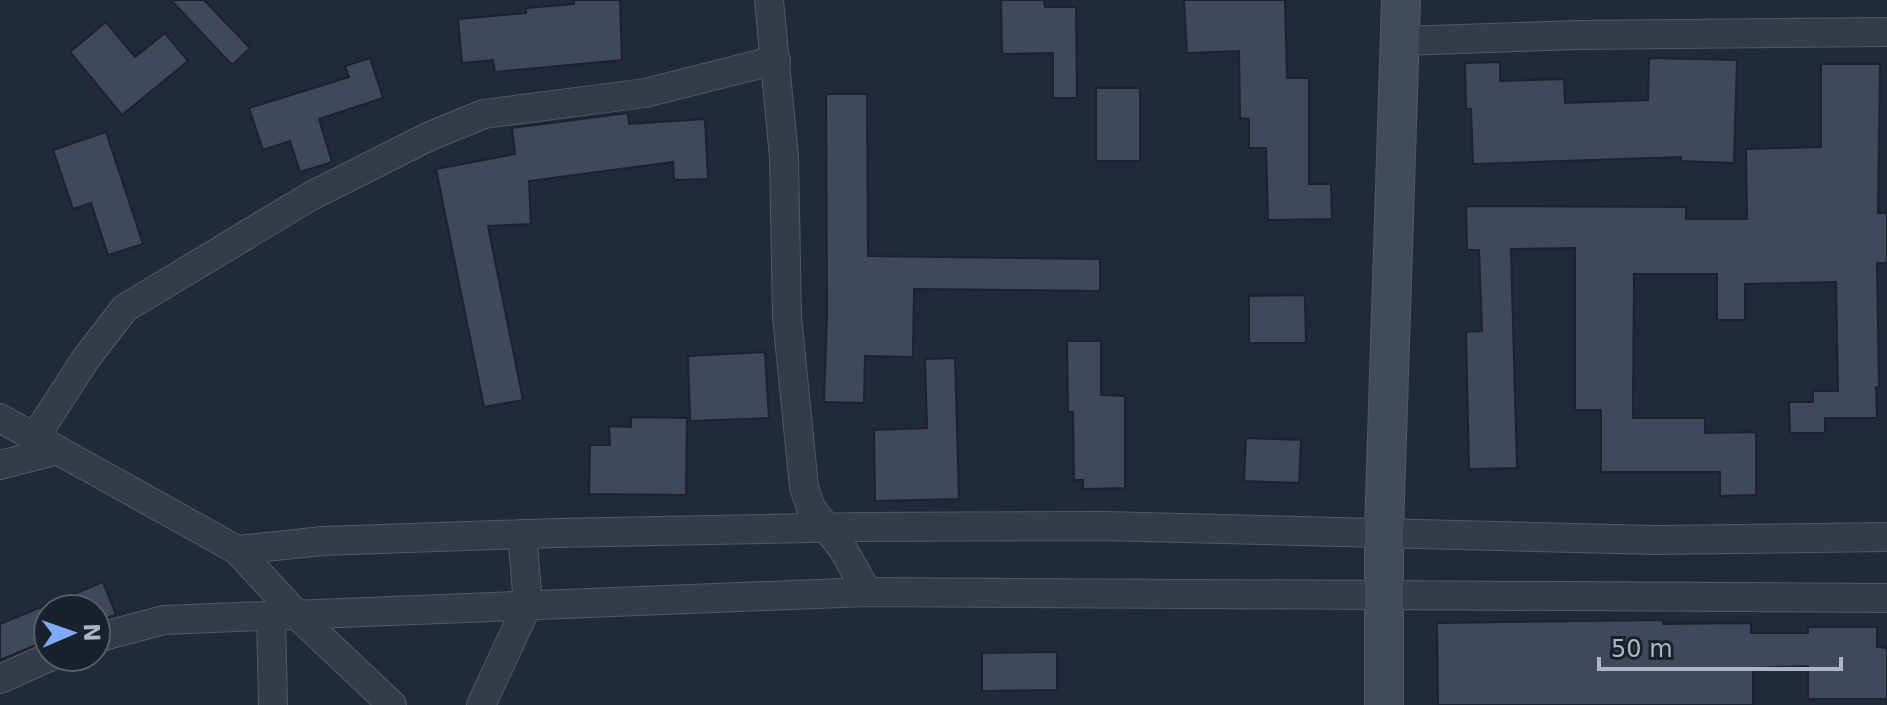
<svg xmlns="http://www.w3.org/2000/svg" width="1887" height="705" viewBox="0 0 1887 705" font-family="'DejaVu Sans',sans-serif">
	<rect width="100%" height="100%" fill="#202a39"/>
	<g fill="#3f495b" stroke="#1b232f" stroke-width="2">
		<path d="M 171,0 L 204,0 L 250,48 L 232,65 Z"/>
		<path d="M 574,0 L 620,0 L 622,60 L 495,72 L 493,60 L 462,63 L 458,19 L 526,13 L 526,8 L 574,4 Z"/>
		<path d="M 1001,0 L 1044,0 L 1045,7 L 1076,7 L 1077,98 L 1053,98 L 1053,53 L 1002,54 Z"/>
		<path d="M 1184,0 L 1285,0 L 1287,78 L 1309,78 L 1309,184 L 1331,184 L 1332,219 L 1268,220 L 1266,148 L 1249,148 L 1249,119 L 1240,118 L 1239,51 L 1187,53 Z"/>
		<path d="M 106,22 L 135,57 L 165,33 L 188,61 L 122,115 L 70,52 Z"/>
		<path d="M 370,58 L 383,98 L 319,119 L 332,162 L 300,172 L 290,141 L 263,150 L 249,108 L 349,77 L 345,66 Z"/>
		<path d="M 1649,58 L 1737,60 L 1734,163 L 1681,161 L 1681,157 L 1473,164 L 1471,109 L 1466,109 L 1465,63 L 1500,62 L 1500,81 L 1564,79 L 1565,103 L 1648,100 Z"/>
		<path d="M 1821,64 L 1880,64 L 1878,213 L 1887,213 L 1887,263 L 1877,263 L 1879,387 L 1876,387 L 1877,418 L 1825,418 L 1825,433 L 1790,433 L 1789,402 L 1813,402 L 1813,391 L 1838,391 L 1836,282 L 1745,284 L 1745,320 L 1717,320 L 1717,274 L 1634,274 L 1633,418 L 1705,418 L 1705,433 L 1756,432 L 1756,495 L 1720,496 L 1720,472 L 1601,472 L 1601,410 L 1575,410 L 1575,248 L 1511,249 L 1517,468 L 1469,469 L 1466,332 L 1482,331 L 1479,250 L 1467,250 L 1466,206 L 1686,207 L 1686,219 L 1747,219 L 1746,149 L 1821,147 Z"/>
		<rect x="1096" y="88" width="44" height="73"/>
		<path d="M 826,94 L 867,94 L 868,256 L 1100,259 L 1100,291 L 914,289 L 913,357 L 865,356 L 864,403 L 824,402 L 827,315 Z"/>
		<path d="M 628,113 L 629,124 L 705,119 L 708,179 L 674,180 L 673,162 L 529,181 L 531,224 L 488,226 L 523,400 L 484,407 L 436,169 L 515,154 L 512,128 Z"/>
		<path d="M 106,132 L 143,244 L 108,255 L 91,203 L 73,209 L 53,150 Z"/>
		<path d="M 1305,295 L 1306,343 L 1249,343 L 1249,296 Z"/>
		<path d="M 1067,341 L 1101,341 L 1101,395 L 1125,396 L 1125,488 L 1083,489 L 1083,480 L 1074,480 L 1073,412 L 1068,412 Z"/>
		<path d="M 765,352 L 769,418 L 690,421 L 688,356 Z"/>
		<path d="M 955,358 L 959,499 L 875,501 L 874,430 L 927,428 L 925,359 Z"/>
		<path d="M 631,417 L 687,418 L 686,495 L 589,494 L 590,445 L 610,445 L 609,426 L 631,427 Z"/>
		<path d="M 1246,438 L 1301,440 L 1299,483 L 1244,481 Z"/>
		<path d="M 103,582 L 116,615 L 96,620 L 96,609 L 48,609 L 48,640 L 0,660 L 0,624 Z"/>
		<path d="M 1663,620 L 1663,624 L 1751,623 L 1751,633 L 1808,633 L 1808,627 L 1877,627 L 1877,647 L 1887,648 L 1887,699 L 1808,699 L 1808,666 L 1753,668 L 1753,705 L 1438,705 L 1437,623 Z"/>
		<path d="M 1057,652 L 1057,690 L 982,691 L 982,653 Z"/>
	</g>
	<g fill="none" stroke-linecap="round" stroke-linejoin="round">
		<g stroke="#515967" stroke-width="30">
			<g id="street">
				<path d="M 769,0 L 784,157 L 787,317 L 804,487 L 811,508 L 843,549 L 867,592"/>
				<path d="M 1402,41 L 1578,35 L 1887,32"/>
				<path d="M 0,418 L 237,550 L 297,615 L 392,705"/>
				<path d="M 35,437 L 87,357 L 125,308 L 311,196 L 430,136 L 484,114 L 645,93 L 776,60"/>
				<path d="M 0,465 L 58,450"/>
				<path d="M 237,550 L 323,541 L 556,533 L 860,527 L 1104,526 L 1655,540 L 1887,537"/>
				<path d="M 271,616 L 273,705"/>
				<path d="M 96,638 L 164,620 L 867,592 L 1887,598"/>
				<path d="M 0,679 L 49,657"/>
				<path d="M 481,705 L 528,604 L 522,534"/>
			</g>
		</g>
		<g stroke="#515967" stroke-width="40">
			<path id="secondary" d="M 1384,705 L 1384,531 L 1401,0"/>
		</g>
		<use href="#street" stroke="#343c49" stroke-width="28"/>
		<use href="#secondary" stroke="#424b5c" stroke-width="38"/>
	</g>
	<g transform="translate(72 633) rotate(88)"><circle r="38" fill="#19212d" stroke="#555d6a" stroke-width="2"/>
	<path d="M0-6L14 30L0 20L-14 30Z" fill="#7faafa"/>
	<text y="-12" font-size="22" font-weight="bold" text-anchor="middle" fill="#aeb6c6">N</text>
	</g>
	<path d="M1599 657v12h242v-12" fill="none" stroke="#aeb6c6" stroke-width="4"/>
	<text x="1611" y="657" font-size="24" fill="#aeb6c6" stroke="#19212d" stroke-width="6" paint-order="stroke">50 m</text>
</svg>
